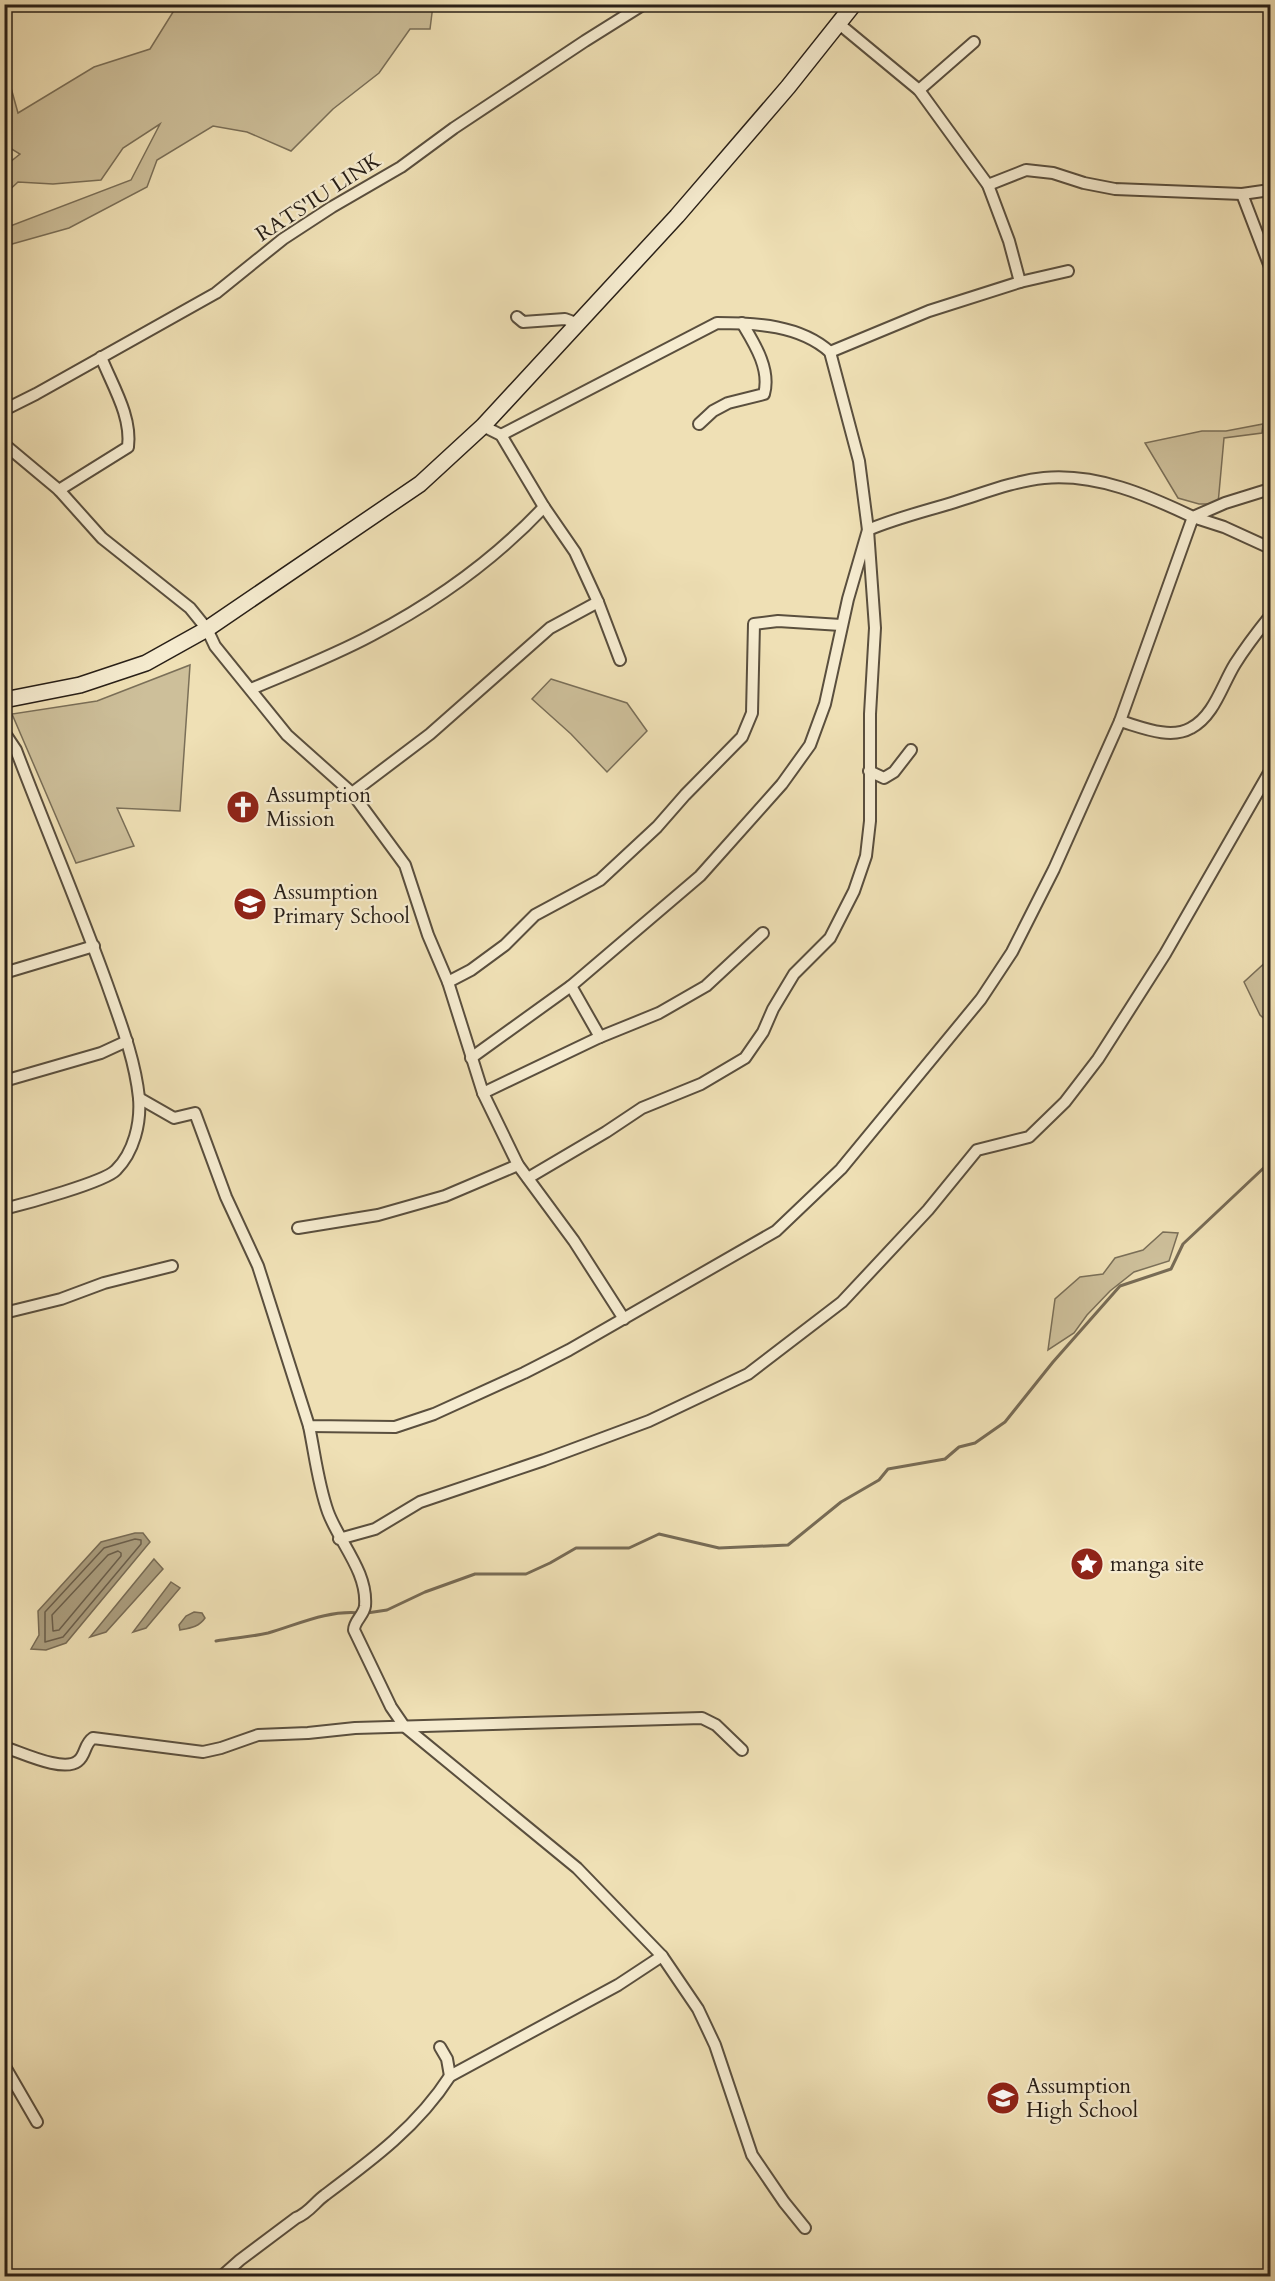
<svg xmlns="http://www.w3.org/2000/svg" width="1275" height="2281" viewBox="0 0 1275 2281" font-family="Cardo,serif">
	<rect width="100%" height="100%" fill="#efe0b5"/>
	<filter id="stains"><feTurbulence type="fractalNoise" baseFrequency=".00333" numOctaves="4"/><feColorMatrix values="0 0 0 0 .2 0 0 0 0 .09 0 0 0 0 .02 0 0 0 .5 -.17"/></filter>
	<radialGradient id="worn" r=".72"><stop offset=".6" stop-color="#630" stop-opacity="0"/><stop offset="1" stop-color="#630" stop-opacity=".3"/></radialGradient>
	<g fill="#cdbf9a" stroke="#7a6f58" stroke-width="1.5">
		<path d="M 178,4 L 433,5 L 430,29 L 410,29 L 379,73 L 333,109 L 291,151 L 247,132 L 213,126 L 157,160 L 147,187 L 69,228 L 5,246 L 5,228 L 131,180 L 160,124 L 123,148 L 101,180 L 53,184 L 18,182 L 5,194 L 5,166 L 20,154 L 5,145 L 5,74 L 8,77 L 18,113 L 94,67 L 150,49 Z"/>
		<path d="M 1263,424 L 1262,433 L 1224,438 L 1218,504 L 1199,504 L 1178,498 L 1145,443 L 1202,431 L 1226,431 Z"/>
		<path d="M 190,665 L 180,811 L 117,808 L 134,846 L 76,863 L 12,714 L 97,701 Z"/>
		<path d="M 551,679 L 627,703 L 647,731 L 607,772 L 571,734 L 532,699 Z"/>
		<path d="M 1268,960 L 1270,963 L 1270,1024 L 1260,1015 L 1244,982 Z"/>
		<path d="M 1163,1232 L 1178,1233 L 1169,1261 L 1134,1272 L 1110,1291 L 1087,1315 L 1074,1333 L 1048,1350 L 1055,1299 L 1080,1277 L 1103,1274 L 1115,1258 L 1143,1250 Z"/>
	</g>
	<g fill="#ab9e7f" stroke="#776b55" stroke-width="1.5">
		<path d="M 135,1533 L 143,1533 L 150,1542 L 66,1643 L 46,1650 L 31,1649 L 39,1635 L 38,1611 L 101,1542 Z"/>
		<path d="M 154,1559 L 163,1569 L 106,1632 L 90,1637 Z"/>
		<path d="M 171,1582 L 180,1588 L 146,1628 L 133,1632 Z"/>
		<path d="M 194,1612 L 202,1613 L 205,1618 C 199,1627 190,1628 180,1630 L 179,1625 L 186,1616 Z"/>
	</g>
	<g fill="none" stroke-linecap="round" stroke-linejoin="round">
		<g stroke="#6a5e4b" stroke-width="1.5">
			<path d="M 135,1539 L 141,1540 L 141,1544 L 63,1637 L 45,1642 L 45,1612 L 104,1548 Z"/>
			<path d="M 118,1551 L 121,1553 L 121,1556 L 59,1630 L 53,1631 L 52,1615 L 108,1555 Z"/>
		</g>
		<g stroke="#776b55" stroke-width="3">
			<path d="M 367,1613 L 387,1610 L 425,1592 L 475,1574 L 526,1574 L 550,1563 L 576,1548 L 629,1548 L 659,1534 L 719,1548 L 788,1545 L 841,1502 L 879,1480 L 888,1469 L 945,1459 L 959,1447 L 975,1443 L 1005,1422 L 1053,1362 L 1120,1286 L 1171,1269 L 1183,1244 L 1270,1162"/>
			<path d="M 216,1641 C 233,1638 251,1637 268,1633 C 299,1624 327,1610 360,1613"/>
		</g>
		<g stroke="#5a4f3e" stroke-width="14">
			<g id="minor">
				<path d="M 838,23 L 919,90 L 988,185 L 1009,241 L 1020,282"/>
				<path d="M 919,90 L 974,42"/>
				<path d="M 988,185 L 1026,170 L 1053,173 L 1084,183 L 1115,189 L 1242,194 L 1270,190"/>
				<path d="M 1242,194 L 1270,267"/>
				<path d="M 517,317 L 523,322 L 565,319 L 576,323"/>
				<path d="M 830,352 L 929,311 L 1020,282 L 1068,271"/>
				<path d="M 4,410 L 36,394 L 216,293 L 283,239 L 332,207 L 401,167 L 454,128 L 585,41 L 644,4"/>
				<path d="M 699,424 L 713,411 L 728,403 L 764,394 C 771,369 754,343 742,323"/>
				<path d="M 483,426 L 501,435 L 544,507 L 575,552 L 598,602 L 620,660"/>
				<path d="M 501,435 L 717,323 C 756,323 800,325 830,352 L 859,461 L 868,530 L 875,628 L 870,714 L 870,821 L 866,856 L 854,891 L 830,938 L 794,974 L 773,1009 L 763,1032 L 745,1058 L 701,1084 L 642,1108 L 606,1132 L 528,1178"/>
				<path d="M 4,444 L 59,490 L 102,538 L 190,608 L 207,629 L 215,646 L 287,735 L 352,793 L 405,865 L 428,935 L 448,982 L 483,1093 L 518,1165 L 574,1241 L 624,1319"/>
				<path d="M 59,490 L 128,447 C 132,416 112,385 101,357"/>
				<path d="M 251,689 C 291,672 333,656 372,635 C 435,602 495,559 544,507"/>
				<path d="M 1120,721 C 1141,727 1170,740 1191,728 C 1214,716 1222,685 1235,664 C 1245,648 1258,631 1270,616"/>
				<path d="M 4,732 L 16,750 C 46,829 79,906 107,984 C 120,1021 135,1059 139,1098 C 141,1123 134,1152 116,1170 C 105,1182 24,1204 4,1209"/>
				<path d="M 869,771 L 884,778 L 894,772 L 911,750"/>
				<path d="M 352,793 L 430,734 L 550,628 L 598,602"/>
				<path d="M 4,973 L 94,946"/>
				<path d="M 448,982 L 471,970 L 505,945 L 535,915 L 600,880 L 657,827 L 685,795 L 742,737 L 752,713 L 754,624 L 778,621 L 841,625"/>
				<path d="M 571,986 L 600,1037 L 659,1013 L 706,986 L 763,933"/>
				<path d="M 471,1058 L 571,986 L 700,876 L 782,784 L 810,745 L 825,704 L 848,599 L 868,530 C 896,518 926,511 955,502 C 984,493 1014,481 1044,478 C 1096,473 1147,495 1193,517 L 1225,503 L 1270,489"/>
				<path d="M 4,1081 L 101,1053 L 127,1041"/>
				<path d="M 483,1093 L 600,1037"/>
				<path d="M 139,1098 L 174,1118 L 195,1113 L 226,1197 L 258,1266 L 309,1426 L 395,1427 L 434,1414 L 524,1373 L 569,1350 L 776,1231 L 841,1169 L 981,999 L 1012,952 L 1054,869 L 1120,721 L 1193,517 L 1224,527 L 1270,548"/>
				<path d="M 298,1228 L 378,1215 L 445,1196 L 518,1165"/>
				<path d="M 4,1313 L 61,1299 L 104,1283 L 172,1266"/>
				<path d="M 309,1426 C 315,1455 318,1484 328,1512 C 339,1542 368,1572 365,1606 C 364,1615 354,1621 354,1630 L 391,1707 L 404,1726 L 577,1868 L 662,1956 L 698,2009 L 715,2045 L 752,2155 L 784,2202 L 805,2228"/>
				<path d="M 339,1539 L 375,1529 L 420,1502 L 544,1460 L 649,1421 L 748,1374 L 842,1302 L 928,1210 L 977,1150 L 1029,1137 L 1065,1102 L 1098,1059 L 1165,954 L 1270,771"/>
				<path d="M 4,1747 C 21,1752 63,1773 78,1761 C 86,1755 84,1744 93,1738 L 203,1752 L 221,1748 L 258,1735 L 308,1733 L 355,1728 L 702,1718 L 716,1725 L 742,1750"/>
				<path d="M 440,2047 L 447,2059 L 450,2076"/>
				<path d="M 4,2065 L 37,2122"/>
				<path d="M 222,2276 L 240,2260 L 296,2218 C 309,2213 315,2202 325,2195 C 372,2160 418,2126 450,2076 L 618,1985 L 662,1956"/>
			</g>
		</g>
		<g stroke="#281f17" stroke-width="18">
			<path id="secondary" d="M 4,700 L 80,685 L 146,663 L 207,629 L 420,484 L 483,426 L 677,216 L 788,87 L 854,4"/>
		</g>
		<use href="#minor" stroke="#f5ebcf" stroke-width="10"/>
		<use href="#secondary" stroke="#f5ebcf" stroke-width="15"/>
	</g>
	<defs>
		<g id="church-disc" transform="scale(1.725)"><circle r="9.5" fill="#8f2418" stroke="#f5ebcf"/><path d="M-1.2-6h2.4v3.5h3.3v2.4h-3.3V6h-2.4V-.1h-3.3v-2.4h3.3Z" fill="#fff"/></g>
		<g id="school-disc" transform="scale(1.725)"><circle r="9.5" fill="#8f2418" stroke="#f5ebcf"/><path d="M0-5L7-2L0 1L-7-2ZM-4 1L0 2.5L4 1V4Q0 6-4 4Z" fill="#fff"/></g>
		<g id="sight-disc" transform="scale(1.725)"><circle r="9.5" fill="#8f2418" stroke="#f5ebcf"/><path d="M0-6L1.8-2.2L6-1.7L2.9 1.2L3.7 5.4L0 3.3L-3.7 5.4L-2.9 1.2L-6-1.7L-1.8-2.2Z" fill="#fff"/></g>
	</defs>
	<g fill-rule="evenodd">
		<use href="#church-disc" x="243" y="807"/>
		<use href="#school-disc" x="250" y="904"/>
		<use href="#sight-disc" x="1087" y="1564"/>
		<use href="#school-disc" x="1003" y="2098"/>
	</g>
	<g text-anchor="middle" stroke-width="4.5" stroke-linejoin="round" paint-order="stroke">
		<g font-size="21" fill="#281f17" stroke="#f5ebcf">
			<text transform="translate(318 197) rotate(-33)" y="7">RATS'IU LINK</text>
		</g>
		<g font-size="21" fill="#281f17" stroke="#f5ebcf" text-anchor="start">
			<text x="266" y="802">Assumption<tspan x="266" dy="24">Mission</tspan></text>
			<text x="273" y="899">Assumption<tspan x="273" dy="24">Primary School</tspan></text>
			<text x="1110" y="1571">manga site</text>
			<text x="1026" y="2093">Assumption<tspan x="1026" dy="24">High School</tspan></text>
		</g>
	</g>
	<rect width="1275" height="2281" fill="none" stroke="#efe0b5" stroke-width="24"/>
	<rect x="6" y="6" width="1263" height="2269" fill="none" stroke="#281f17" stroke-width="3"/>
	<rect x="12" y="12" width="1251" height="2257" fill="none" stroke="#281f17" stroke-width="1.5"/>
	<rect width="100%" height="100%" filter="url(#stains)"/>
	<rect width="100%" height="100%" fill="url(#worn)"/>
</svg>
